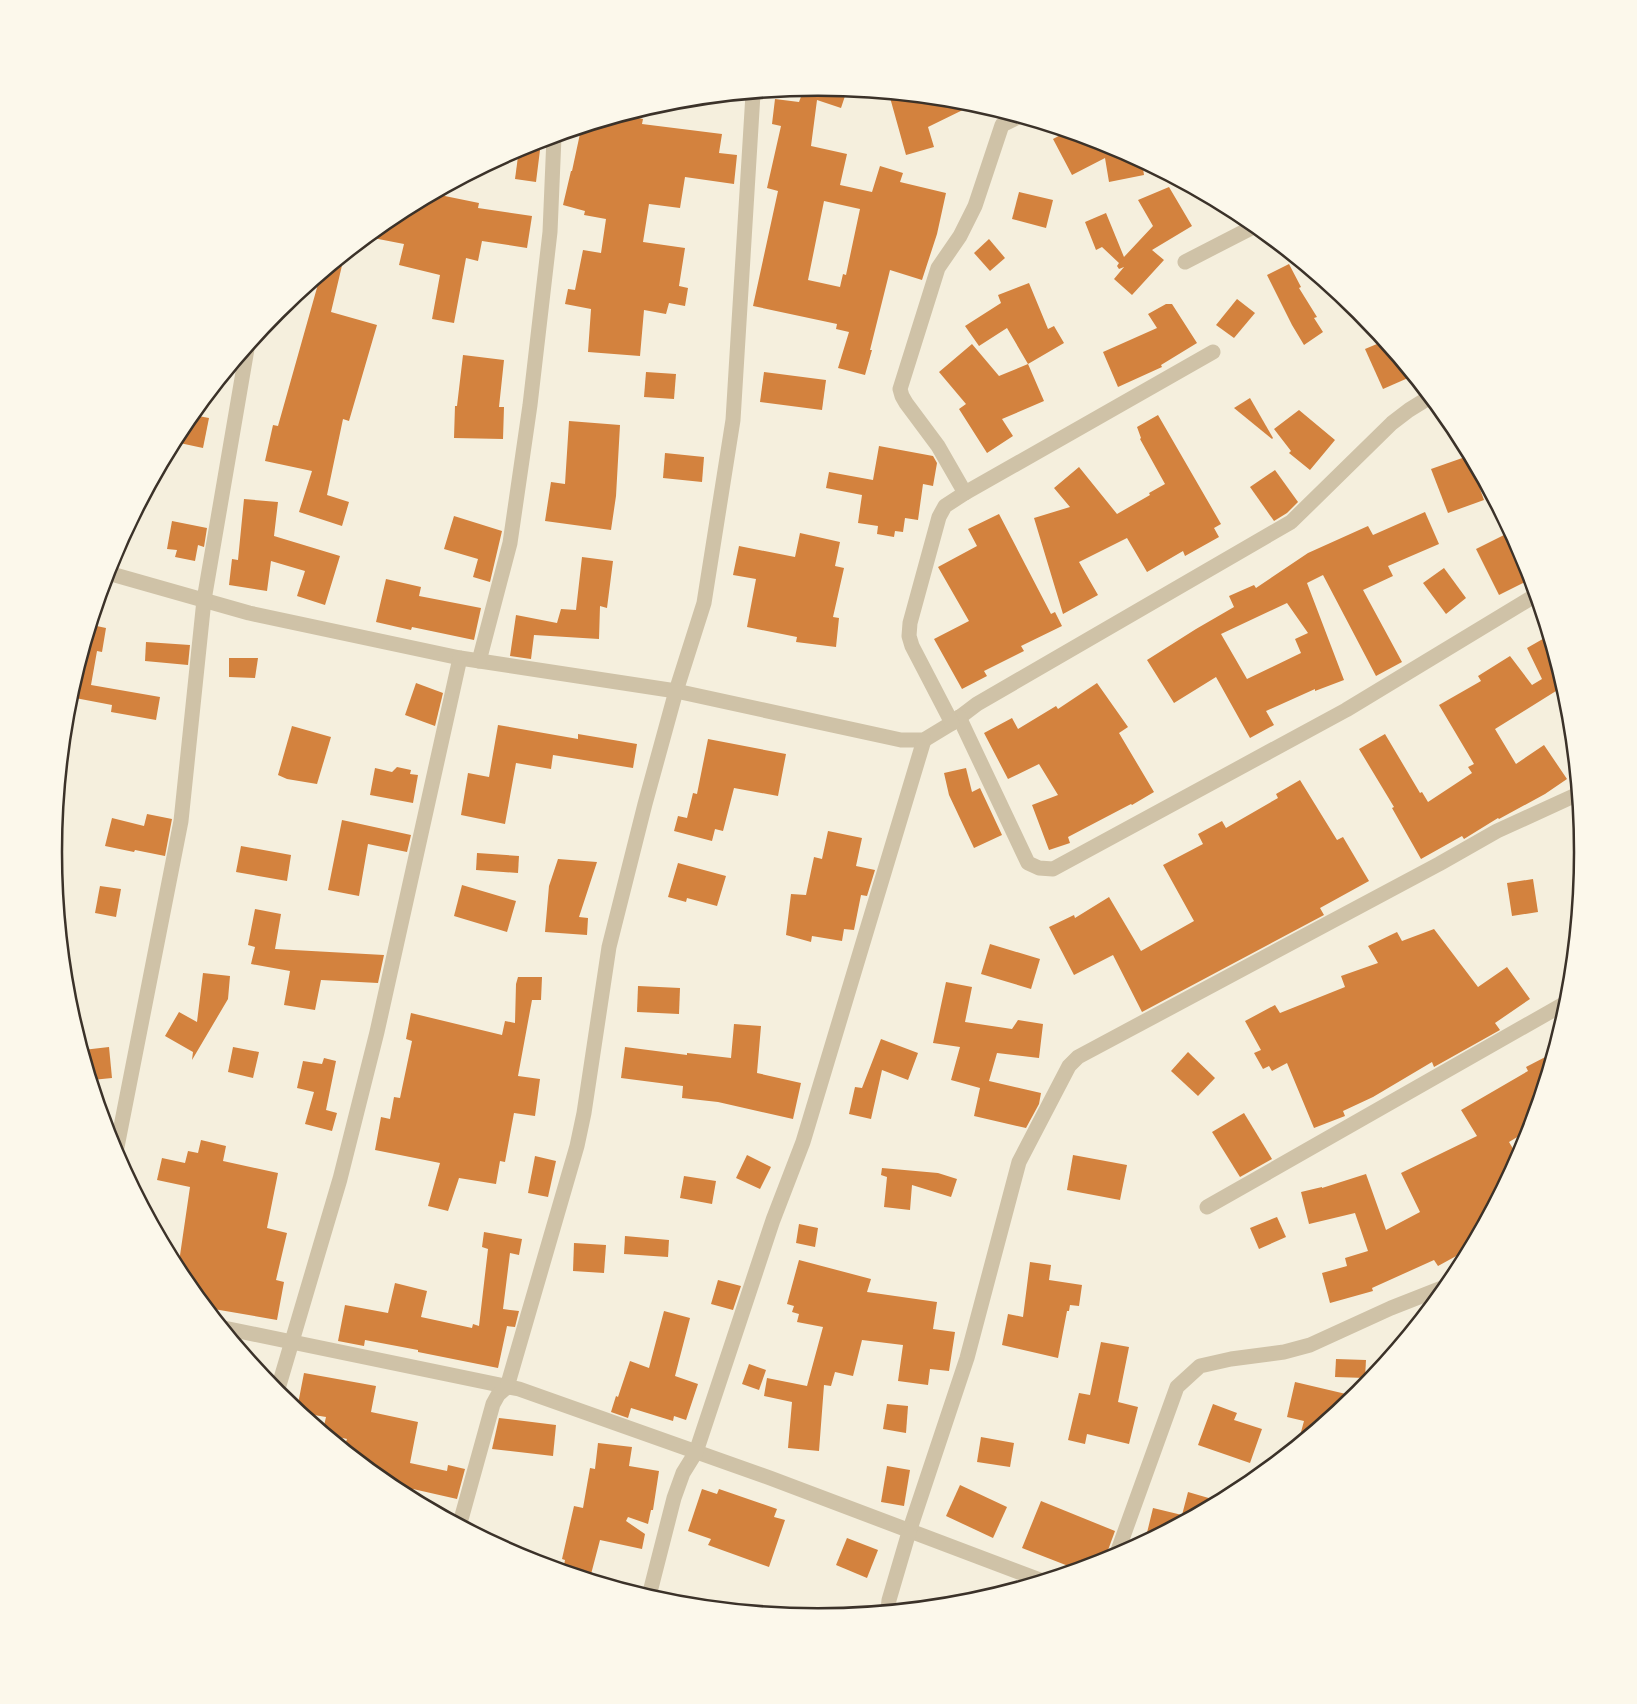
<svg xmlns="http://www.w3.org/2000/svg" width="1637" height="1704" viewBox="0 0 1637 1704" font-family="'DM Sans',sans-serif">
	<rect width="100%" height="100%" fill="#f5efdd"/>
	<g fill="#d3823e" fill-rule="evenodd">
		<path d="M 819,87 L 847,90 L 841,108 L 817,100 L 811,146 L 847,154 L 840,185 L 872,192 L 880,166 L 903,173 L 900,182 L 946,193 L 937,234 L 922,280 L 890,270 L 870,350 L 872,350 L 865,375 L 838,368 L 849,332 L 836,329 L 837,324 L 753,306 L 778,191 L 767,188 L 781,126 L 772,124 L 775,99 L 799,102 L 802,94 L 793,90 ZM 824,201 L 860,209 L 846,275 L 843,274 L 840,287 L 808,280 Z"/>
		<path d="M 889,94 L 968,102 L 975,104 L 928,127 L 934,147 L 906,155 Z"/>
		<path d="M 625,115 L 643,119 L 642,124 L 722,134 L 719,153 L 737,155 L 734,184 L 685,177 L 680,208 L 649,204 L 643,242 L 685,248 L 679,286 L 688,288 L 685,306 L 669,303 L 666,314 L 644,310 L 640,356 L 588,352 L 591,309 L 565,304 L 568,289 L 575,290 L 583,250 L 601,253 L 606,219 L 584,215 L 585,211 L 563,205 L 571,171 L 572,171 L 581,129 Z"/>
		<path d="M 1066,132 L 1111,146 L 1142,162 L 1144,175 L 1109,182 L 1105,158 L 1072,175 L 1053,139 Z"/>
		<path d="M 522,148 L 540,150 L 536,182 L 515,179 L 519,149 Z"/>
		<path d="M 1169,187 L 1192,226 L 1152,250 L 1164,260 L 1132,295 L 1114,279 L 1124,267 L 1119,269 L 1117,266 L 1119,263 L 1102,247 L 1096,250 L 1085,222 L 1106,213 L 1124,257 L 1153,226 L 1138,200 Z"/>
		<path d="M 1019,192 L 1053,200 L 1046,228 L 1012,219 Z"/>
		<path d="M 435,194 L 479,203 L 478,208 L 532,216 L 527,248 L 482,241 L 478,261 L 466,258 L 454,323 L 432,319 L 440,275 L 399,265 L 404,244 L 368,237 L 394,216 Z"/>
		<path d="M 989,239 L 1005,258 L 990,271 L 974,253 Z"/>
		<path d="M 344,257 L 331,312 L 377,325 L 349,421 L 343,419 L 327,495 L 349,502 L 342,526 L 299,512 L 312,471 L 265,461 L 273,425 L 278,426 L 320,277 Z"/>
		<path d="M 1289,264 L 1301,287 L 1299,288 L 1317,317 L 1314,318 L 1323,332 L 1304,345 L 1292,325 L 1267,275 Z"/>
		<path d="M 1029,283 L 1048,329 L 1054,326 L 1064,343 L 1028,364 L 1007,328 L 979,346 L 965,326 L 1001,303 L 998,295 Z"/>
		<path d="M 1237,299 L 1255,313 L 1234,338 L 1216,325 Z"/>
		<path d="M 1166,304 L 1172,304 L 1197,343 L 1161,365 L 1162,367 L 1118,387 L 1103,352 L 1157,328 L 1148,314 Z"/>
		<path d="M 1384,341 L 1401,362 L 1408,378 L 1383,389 L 1365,349 Z"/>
		<path d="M 972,344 L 999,376 L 1028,364 L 1044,401 L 1002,419 L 1013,436 L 987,453 L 959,409 L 966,404 L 939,372 Z"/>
		<path d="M 463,355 L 504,360 L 499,407 L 504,407 L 503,439 L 454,438 L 455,406 L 457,406 Z"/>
		<path d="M 646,372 L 676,374 L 674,399 L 644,397 Z"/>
		<path d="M 764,372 L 826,380 L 822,410 L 760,402 Z"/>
		<path d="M 1250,398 L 1273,438 L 1272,439 L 1234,408 Z"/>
		<path d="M 1299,410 L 1335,440 L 1310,470 L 1289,453 L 1291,451 L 1274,429 Z"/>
		<path d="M 193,415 L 209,418 L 203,448 L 175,442 L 183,427 Z"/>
		<path d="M 1158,415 L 1221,524 L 1214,528 L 1219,537 L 1185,556 L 1183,551 L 1147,572 L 1127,538 L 1079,562 L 1098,595 L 1063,614 L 1034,518 L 1070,507 L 1054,488 L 1079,467 L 1117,514 L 1150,495 L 1149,493 L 1165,484 L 1140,439 L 1141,438 L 1137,427 Z"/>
		<path d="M 569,421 L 620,425 L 616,496 L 611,530 L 545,521 L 551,482 L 565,484 Z"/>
		<path d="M 879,446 L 933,456 L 937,463 L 933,486 L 923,484 L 918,520 L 905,518 L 903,532 L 895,531 L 894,537 L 877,534 L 878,526 L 858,523 L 862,495 L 826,488 L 829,472 L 873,480 Z"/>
		<path d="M 665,453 L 704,457 L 702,482 L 663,478 Z"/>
		<path d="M 1468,456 L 1484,500 L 1448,513 L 1431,469 Z"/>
		<path d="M 1275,470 L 1298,502 L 1287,513 L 1274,521 L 1250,487 Z"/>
		<path d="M 244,499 L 278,502 L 274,536 L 340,556 L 325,605 L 297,596 L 305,571 L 271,561 L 267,591 L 229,585 L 232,559 L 238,560 Z"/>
		<path d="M 1425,512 L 1439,544 L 1388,566 L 1393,576 L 1363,590 L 1402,662 L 1376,676 L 1323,575 L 1307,583 L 1344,680 L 1315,691 L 1315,689 L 1266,711 L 1274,725 L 1250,738 L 1216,677 L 1174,703 L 1147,660 L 1196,629 L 1234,607 L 1229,596 L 1254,585 L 1256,588 L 1308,553 L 1368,526 L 1373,535 ZM 1287,603 L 1308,633 L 1295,639 L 1301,653 L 1247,679 L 1221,634 Z"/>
		<path d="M 999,514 L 1051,614 L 1055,612 L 1062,626 L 1021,646 L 1024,651 L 984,671 L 987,676 L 962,689 L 934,639 L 969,621 L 938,567 L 977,546 L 968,529 Z"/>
		<path d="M 454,516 L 502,531 L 490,582 L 473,577 L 478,559 L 444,549 Z"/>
		<path d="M 172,521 L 207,528 L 204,547 L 198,545 L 195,561 L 175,557 L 177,550 L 167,549 Z"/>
		<path d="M 1510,532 L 1525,560 L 1531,579 L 1499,595 L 1476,549 Z"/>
		<path d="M 800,533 L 840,542 L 835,566 L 844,568 L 833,617 L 839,618 L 836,647 L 796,642 L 797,637 L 747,627 L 756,579 L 733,575 L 739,546 L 795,557 Z"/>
		<path d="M 582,557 L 613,561 L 607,608 L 600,606 L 599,639 L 534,635 L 531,659 L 510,656 L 516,615 L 557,623 L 561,609 L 576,610 Z"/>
		<path d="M 1444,568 L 1466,598 L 1446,614 L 1423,583 Z"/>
		<path d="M 386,579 L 421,587 L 419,596 L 481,608 L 474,640 L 412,627 L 411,630 L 376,622 Z"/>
		<path d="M 92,625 L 106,628 L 102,652 L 97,651 L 91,685 L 160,697 L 156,720 L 111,712 L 112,705 L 70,697 Z"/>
		<path d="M 1548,636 L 1564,686 L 1495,729 L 1516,764 L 1544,745 L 1567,779 L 1545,794 L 1499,819 L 1498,818 L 1464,839 L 1462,836 L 1421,859 L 1392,808 L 1394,807 L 1359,749 L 1385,734 L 1420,793 L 1422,792 L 1428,802 L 1472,773 L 1468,767 L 1474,764 L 1439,705 L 1481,681 L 1478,676 L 1510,656 L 1532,685 L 1542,679 L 1527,648 Z"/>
		<path d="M 146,642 L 190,645 L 188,665 L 145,661 Z"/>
		<path d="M 229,658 L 258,658 L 255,678 L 229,677 Z"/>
		<path d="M 416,683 L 443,693 L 435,726 L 405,715 Z"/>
		<path d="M 1097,683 L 1128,727 L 1119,733 L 1154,792 L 1132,805 L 1131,804 L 1068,837 L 1070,843 L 1049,850 L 1032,805 L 1058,795 L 1039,764 L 1008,779 L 984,733 L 1012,718 L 1018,729 L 1056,706 L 1058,709 Z"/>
		<path d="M 498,725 L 578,739 L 578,734 L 637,744 L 633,768 L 553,755 L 551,769 L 516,763 L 505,824 L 461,815 L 468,773 L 489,777 Z"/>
		<path d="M 292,726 L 331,737 L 317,784 L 287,779 L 278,775 Z"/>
		<path d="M 708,739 L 786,754 L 778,796 L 734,788 L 723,831 L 715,829 L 712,841 L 674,831 L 678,816 L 687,818 L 693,793 L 697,794 Z"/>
		<path d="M 397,767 L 411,770 L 410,774 L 418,775 L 413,803 L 370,795 L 375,768 L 392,772 Z"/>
		<path d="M 966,768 L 972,792 L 980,788 L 1002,835 L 974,848 L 949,795 L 944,773 Z"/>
		<path d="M 1300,780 L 1337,840 L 1343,837 L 1369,881 L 1320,908 L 1324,915 L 1142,1012 L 1113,955 L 1074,975 L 1049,927 L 1074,915 L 1075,918 L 1109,897 L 1141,951 L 1194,921 L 1163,865 L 1203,844 L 1198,834 L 1222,821 L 1226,828 L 1278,798 L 1276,794 Z"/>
		<path d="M 147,814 L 172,819 L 165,856 L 135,850 L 134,852 L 105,846 L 112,818 L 144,826 Z"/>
		<path d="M 342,820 L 411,835 L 407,852 L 368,844 L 359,896 L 328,890 Z"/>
		<path d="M 828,831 L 862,838 L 856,866 L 875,870 L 867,896 L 861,895 L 854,930 L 844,929 L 842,941 L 812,936 L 811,942 L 786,935 L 791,894 L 806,895 L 814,857 L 822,859 Z"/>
		<path d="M 241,846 L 291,855 L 287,881 L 236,872 Z"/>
		<path d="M 477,853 L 519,856 L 518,873 L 476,870 Z"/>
		<path d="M 558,859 L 597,862 L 579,917 L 588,918 L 587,935 L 545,932 L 549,886 Z"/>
		<path d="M 678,863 L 726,876 L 717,906 L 687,898 L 686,902 L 668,897 Z"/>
		<path d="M 1533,879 L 1538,912 L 1512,916 L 1507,883 Z"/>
		<path d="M 462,885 L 516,901 L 507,932 L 454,916 Z"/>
		<path d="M 100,886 L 121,889 L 116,917 L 95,913 Z"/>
		<path d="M 255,909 L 281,914 L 275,949 L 384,955 L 378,983 L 321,980 L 315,1010 L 284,1005 L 290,971 L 251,964 L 255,947 L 248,945 Z"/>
		<path d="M 1434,929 L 1478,987 L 1507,967 L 1530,999 L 1495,1023 L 1500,1030 L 1434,1067 L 1432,1062 L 1373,1097 L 1343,1111 L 1345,1116 L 1314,1128 L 1287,1063 L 1272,1071 L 1269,1066 L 1263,1069 L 1254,1053 L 1261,1050 L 1245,1021 L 1275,1005 L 1280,1013 L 1345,987 L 1341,976 L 1378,963 L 1368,946 L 1397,932 L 1402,941 Z"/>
		<path d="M 990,944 L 1040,959 L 1031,989 L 981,974 Z"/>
		<path d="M 203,973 L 230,976 L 228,999 L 192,1060 L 193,1052 L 165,1036 L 179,1012 L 197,1022 Z"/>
		<path d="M 518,977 L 542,977 L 541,1000 L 532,1000 L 518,1076 L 540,1079 L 535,1116 L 514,1113 L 505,1162 L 500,1161 L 496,1184 L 459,1178 L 448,1211 L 428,1206 L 440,1163 L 375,1150 L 381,1117 L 390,1119 L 394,1097 L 400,1098 L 412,1041 L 406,1039 L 411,1013 L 502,1035 L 505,1021 L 515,1023 L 516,984 Z"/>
		<path d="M 946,982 L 972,987 L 965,1022 L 1012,1029 L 1018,1020 L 1043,1024 L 1039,1058 L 997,1053 L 989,1081 L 1041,1093 L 1039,1104 L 1026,1128 L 974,1116 L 980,1088 L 951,1080 L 960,1047 L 933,1043 Z"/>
		<path d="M 638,986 L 680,988 L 679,1014 L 637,1012 Z"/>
		<path d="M 734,1024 L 761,1026 L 757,1073 L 801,1083 L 793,1119 L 718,1102 L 682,1098 L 683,1086 L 621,1078 L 625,1047 L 687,1055 L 687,1053 L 731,1058 Z"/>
		<path d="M 881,1039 L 918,1053 L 908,1080 L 882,1070 L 871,1119 L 849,1114 L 855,1087 L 862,1088 Z"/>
		<path d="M 109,1047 L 112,1078 L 92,1080 L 83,1050 Z"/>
		<path d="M 233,1047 L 259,1052 L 253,1078 L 228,1072 Z"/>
		<path d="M 1188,1052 L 1215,1078 L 1198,1096 L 1171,1071 Z"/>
		<path d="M 1553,1053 L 1529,1130 L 1509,1142 L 1518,1157 L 1469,1249 L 1438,1266 L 1434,1260 L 1372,1288 L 1373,1291 L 1330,1303 L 1322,1273 L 1347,1266 L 1345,1258 L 1368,1251 L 1355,1213 L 1309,1224 L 1301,1192 L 1322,1187 L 1322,1188 L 1366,1174 L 1386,1230 L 1420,1212 L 1401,1173 L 1477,1136 L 1461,1110 L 1528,1071 L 1526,1067 Z"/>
		<path d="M 324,1058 L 336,1061 L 326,1110 L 337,1113 L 332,1131 L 305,1124 L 314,1092 L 297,1088 L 303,1061 L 322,1064 Z"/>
		<path d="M 1244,1113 L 1272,1159 L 1240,1177 L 1212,1132 Z"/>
		<path d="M 201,1140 L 226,1146 L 223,1161 L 278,1173 L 267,1228 L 287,1233 L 276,1280 L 284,1282 L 277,1320 L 208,1308 L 182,1277 L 178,1269 L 190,1187 L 157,1180 L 162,1158 L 185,1163 L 188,1151 L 198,1153 Z"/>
		<path d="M 747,1155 L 771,1167 L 760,1189 L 736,1178 Z"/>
		<path d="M 1073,1155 L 1127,1165 L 1120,1200 L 1067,1190 Z"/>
		<path d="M 535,1156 L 556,1161 L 548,1197 L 528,1193 Z"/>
		<path d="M 882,1168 L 938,1173 L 957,1179 L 951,1197 L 912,1185 L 910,1210 L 884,1207 L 887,1177 L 881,1175 Z"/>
		<path d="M 684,1176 L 716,1181 L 712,1204 L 680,1198 Z"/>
		<path d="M 1277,1217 L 1286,1237 L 1259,1249 L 1250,1228 Z"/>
		<path d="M 799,1224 L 818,1228 L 815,1247 L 796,1243 Z"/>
		<path d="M 484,1232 L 522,1239 L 519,1255 L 510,1253 L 503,1309 L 519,1311 L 515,1327 L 507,1326 L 498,1368 L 418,1352 L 418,1350 L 365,1340 L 364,1346 L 338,1341 L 345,1305 L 388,1313 L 395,1283 L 427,1291 L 421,1317 L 472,1328 L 473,1324 L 479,1326 L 488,1249 L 482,1247 Z"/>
		<path d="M 625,1236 L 669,1240 L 668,1257 L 624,1254 Z"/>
		<path d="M 574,1243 L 606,1245 L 604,1273 L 573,1271 Z"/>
		<path d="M 799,1260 L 871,1279 L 867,1292 L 937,1302 L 933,1329 L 955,1332 L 949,1371 L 930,1369 L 928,1385 L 898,1381 L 903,1345 L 862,1340 L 853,1376 L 835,1372 L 831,1386 L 824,1385 L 819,1451 L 788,1448 L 792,1402 L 764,1396 L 767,1378 L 807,1386 L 823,1327 L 797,1322 L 799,1314 L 792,1312 L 794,1306 L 787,1304 Z"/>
		<path d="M 1030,1262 L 1051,1265 L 1049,1280 L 1082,1285 L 1079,1306 L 1070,1305 L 1069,1311 L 1067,1311 L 1058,1358 L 1002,1345 L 1008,1314 L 1023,1317 Z"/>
		<path d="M 718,1280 L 741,1286 L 733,1310 L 711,1304 Z"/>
		<path d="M 664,1311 L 690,1318 L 675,1376 L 698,1384 L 686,1420 L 674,1416 L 673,1421 L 631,1408 L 628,1418 L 611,1412 L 616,1396 L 618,1397 L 630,1361 L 649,1368 Z"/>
		<path d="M 1101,1342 L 1129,1347 L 1118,1402 L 1138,1407 L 1129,1444 L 1087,1434 L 1085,1444 L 1068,1440 L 1079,1393 L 1090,1395 Z"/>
		<path d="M 1336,1359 L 1366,1360 L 1365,1378 L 1335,1377 Z"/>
		<path d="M 749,1364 L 766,1370 L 759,1390 L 742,1384 Z"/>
		<path d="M 304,1373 L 376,1386 L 371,1412 L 418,1422 L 410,1463 L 447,1471 L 448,1465 L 465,1469 L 457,1499 L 413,1489 L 412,1491 L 393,1487 L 344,1447 L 347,1439 L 329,1435 L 323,1430 L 326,1417 L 302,1413 L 297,1409 Z"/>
		<path d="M 1295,1382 L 1346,1394 L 1343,1406 L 1298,1443 L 1304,1421 L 1287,1417 Z"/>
		<path d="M 887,1404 L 908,1406 L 906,1433 L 883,1429 Z"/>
		<path d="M 1213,1404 L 1237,1413 L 1234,1420 L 1262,1429 L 1250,1463 L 1198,1445 Z"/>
		<path d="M 499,1418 L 556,1425 L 553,1456 L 492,1449 Z"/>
		<path d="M 981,1437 L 1014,1443 L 1010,1467 L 977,1462 Z"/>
		<path d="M 598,1443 L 632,1447 L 629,1466 L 659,1471 L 653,1510 L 651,1510 L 648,1524 L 628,1517 L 626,1521 L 645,1534 L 642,1549 L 600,1540 L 590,1578 L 563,1570 L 565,1560 L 562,1559 L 574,1506 L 583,1508 L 590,1468 L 595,1469 Z"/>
		<path d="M 887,1466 L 910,1470 L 904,1506 L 881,1502 Z"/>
		<path d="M 960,1485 L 1007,1507 L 993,1538 L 946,1516 Z"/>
		<path d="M 702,1489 L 717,1494 L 719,1489 L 777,1509 L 774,1517 L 785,1520 L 769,1567 L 708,1545 L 711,1539 L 688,1531 Z"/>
		<path d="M 1188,1492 L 1219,1501 L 1145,1541 L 1153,1508 L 1182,1515 Z"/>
		<path d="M 1041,1501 L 1115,1531 L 1104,1561 L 1076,1569 L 1022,1548 Z"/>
		<path d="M 847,1538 L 878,1550 L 867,1578 L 836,1565 Z"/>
	</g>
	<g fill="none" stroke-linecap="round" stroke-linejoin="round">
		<g stroke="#cfc2a7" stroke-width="15">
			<path d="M 1185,262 L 1255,226"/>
			<path d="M 965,493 L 938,446 L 906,403 L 902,396 L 900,389 L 938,268 L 960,236 L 975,206 L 1002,125 L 1018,117"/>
			<path d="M 108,573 L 249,613 L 460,658 L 676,691 L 901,740 L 924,740 L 952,723 L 977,704 L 1291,522 L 1392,423 L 1409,410 L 1430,397"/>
			<path d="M 479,661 L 510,543 L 530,405 L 550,232 L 554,137"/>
			<path d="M 959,717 L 1028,863 L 1039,868 L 1053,869 L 1346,710 L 1536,595"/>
			<path d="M 952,723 L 912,646 L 909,636 L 910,623 L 939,517 L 945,506 L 965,493 L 1213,352"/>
			<path d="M 116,1152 L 181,821 L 204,600 L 247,349"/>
			<path d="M 1207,1207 L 1569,1001"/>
			<path d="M 224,1328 L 519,1389 L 770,1478 L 1040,1580"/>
			<path d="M 277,1392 L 340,1179 L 377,1032 L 460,658"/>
			<path d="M 460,1523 L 493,1404 L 498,1395 L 507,1387 L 577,1146 L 584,1113 L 609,947 L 645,804 L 676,691 L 704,603 L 733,420 L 753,94"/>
			<path d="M 1116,1556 L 1177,1387 L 1200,1366 L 1231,1359 L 1284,1352 L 1310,1345 L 1391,1308 L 1447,1286"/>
			<path d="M 649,1596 L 674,1498 L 683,1473 L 696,1452 L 773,1220 L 803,1142 L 924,740"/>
			<path d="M 888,1610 L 889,1600 L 909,1532 L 967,1358 L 1019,1162 L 1069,1066 L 1078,1057 L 1439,864 L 1497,831 L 1578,794"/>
		</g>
	</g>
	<path d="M0 0H1637V1704H0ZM62 852a756 756 0 1 1 1512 0a756 756 0 1 1-1512 0Z" fill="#fcf8eb" fill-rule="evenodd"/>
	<path fill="none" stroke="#3b3229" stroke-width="2.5" d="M62 852a756 756 0 1 1 1512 0a756 756 0 1 1-1512 0Z"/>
</svg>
